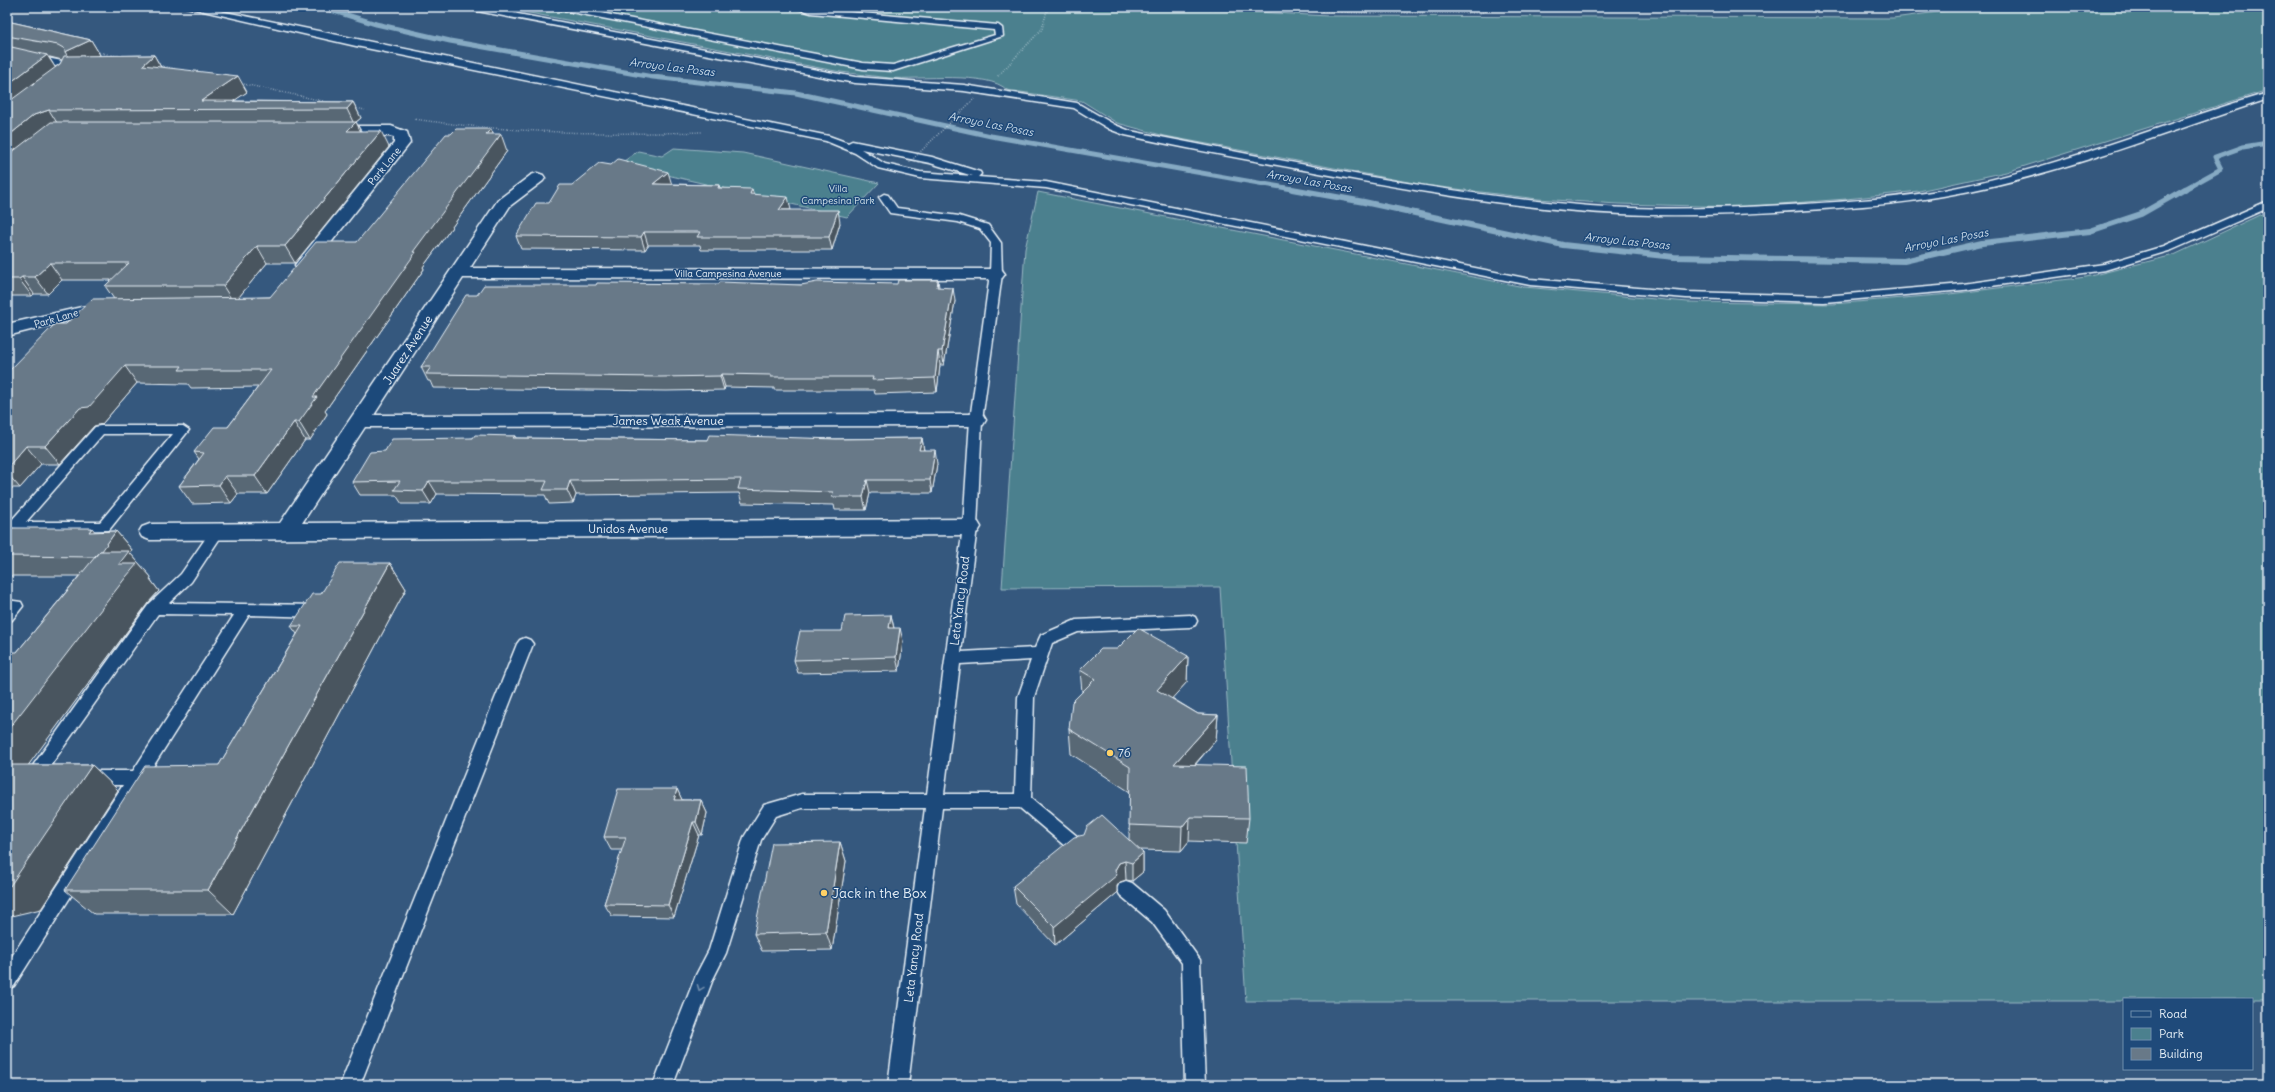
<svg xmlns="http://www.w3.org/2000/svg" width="2275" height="1092" viewBox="0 0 2275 1092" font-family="Delius,sans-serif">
	<rect width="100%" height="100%" fill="#35587e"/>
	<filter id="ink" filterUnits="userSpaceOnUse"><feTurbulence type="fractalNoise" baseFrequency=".025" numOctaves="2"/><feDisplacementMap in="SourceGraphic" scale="8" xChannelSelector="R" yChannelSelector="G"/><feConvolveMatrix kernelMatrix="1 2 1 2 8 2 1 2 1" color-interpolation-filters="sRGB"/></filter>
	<g filter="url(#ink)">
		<g fill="#4b808e" stroke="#9ab8c3">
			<path d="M 498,7 L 1166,7 L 1328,16 L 1893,18 L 1975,7 L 2268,7 L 2268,90 L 2006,172 L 1919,191 L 1846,199 L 1740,207 L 1618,204 L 1538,199 L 1424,185 L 1165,136 L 1117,123 L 1082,101 L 1007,90 C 989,71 918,80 890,78 C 873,76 857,74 841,72 Z"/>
			<path d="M 674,148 L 743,153 L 879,183 L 847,217 L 620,164 L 638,151 L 662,156 Z"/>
			<path d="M 1038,192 L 1524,287 L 1688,302 L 1833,304 L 1950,294 L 2086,277 L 2174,255 L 2268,211 L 2268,1001 L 2252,1001 L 2252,999 L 2124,999 L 2124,1001 L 1246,1001 L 1220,587 L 1002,588 L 1025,249 Z"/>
		</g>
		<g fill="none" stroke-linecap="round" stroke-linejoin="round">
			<g stroke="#86aac3" stroke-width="5">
				<path d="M 321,7 L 376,24 L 450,41 L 653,77 L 796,93 L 991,136 L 1298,190"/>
				<path d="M 2183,190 L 2221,169 L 2215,157 L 2243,147 L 2268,143"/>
			</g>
			<path stroke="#86aac3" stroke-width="6" d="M 1292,189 L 1364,202 L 1563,245 L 1674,257 L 1904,261 L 1982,243 L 2090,231 L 2141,214 L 2185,189"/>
			<g stroke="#e8f1f8" stroke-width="3">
				<g id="lane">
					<path d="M 186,7 L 201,7 L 829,136 L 848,143 L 852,141 L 932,157 L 980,172 L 981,174 L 978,177 L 1046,182 L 1530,279 L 1686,292 L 1824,296 L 1963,284 L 2104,264 L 2164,246 L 2268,201 L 2268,208 L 2172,250 L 2105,270 L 1963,290 L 1824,302 L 1686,298 L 1530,285 L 1046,188 L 920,178 L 878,168 L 855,153 L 826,141 L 356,46 ZM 861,149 L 930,163 L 973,176 L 920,172 L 885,164 Z"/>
					<path d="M 463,7 L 480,7 L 855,77 L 964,85 L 1077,103 L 1115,125 L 1130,131 C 1282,160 1435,194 1590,206 C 1662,211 1734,208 1805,204 C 1852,201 1898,198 1944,190 C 2056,169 2160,124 2268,93 L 2268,99 C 2161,134 2054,177 1943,196 C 1898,204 1854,207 1809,210 C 1747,214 1684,217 1622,214 C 1518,209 1416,191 1314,172 C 1251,160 1187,149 1125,135 L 1109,129 L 1074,108 L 964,91 L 855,83 L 467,9 Z"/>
					<path d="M 552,7 L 569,7 L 863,63 L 893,65 L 995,35 L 994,30 L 811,13 L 793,7 L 998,25 L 1002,28 L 1003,36 L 893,71 L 863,69 L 556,9 Z"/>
					<path d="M 884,194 L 888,195 L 897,208 L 959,216 L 988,225 L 1001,243 L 1002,274 L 982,420 L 977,527 L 961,652 L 1035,648 L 1041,635 L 1076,620 L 1190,615 L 1195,617 L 1197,621 L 1195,625 L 1190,627 L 1078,632 L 1052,643 L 1034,697 L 1031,798 L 1084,842 L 1087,847 L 1084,852 L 1078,855 L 1072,852 L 1020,808 L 942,808 L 908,1085 L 888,1085 L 925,808 L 802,808 L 776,816 L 761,840 L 726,953 L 713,979 L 673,1085 L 653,1085 L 696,975 L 709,950 L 744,837 L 764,805 L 802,794 L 927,794 L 963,527 L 970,420 L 990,274 L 991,243 L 980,229 L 958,222 L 890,213 L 879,197 ZM 1031,660 L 1018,697 L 1015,794 L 944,794 L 960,664 Z"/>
					<path d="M 100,426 L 183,426 L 189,430 L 109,530 L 7,532 L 7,522 L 10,522 L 95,427 ZM 103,434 L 173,434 L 100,522 L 26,522 Z"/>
					<path d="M 217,527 L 222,529 L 224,532 L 222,535 L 191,582 L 169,603 L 321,605 L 326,607 L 328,611 L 326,615 L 321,617 L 249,615 L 14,986 L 7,989 L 7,964 L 123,785 L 87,785 L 81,783 L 79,778 L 81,773 L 87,771 L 133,771 L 234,615 L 158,614 L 38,783 L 32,785 L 26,783 L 24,778 L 149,604 L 181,574 L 212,529 Z"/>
					<path d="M 7,600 L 21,602 L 23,606 L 12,620 L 7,622 Z"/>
					<path d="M 525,638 L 530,640 L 533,644 L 360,1085 L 340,1085 L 517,644 L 520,640 Z"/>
					<path d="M 1126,881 L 1132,883 L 1164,910 L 1200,960 L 1205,1085 L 1185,1085 L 1182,963 L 1152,922 L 1120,895 L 1117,889 L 1120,883 Z"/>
				</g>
			</g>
			<g stroke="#e8f1f8" stroke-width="3">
				<g id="street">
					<path d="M 7,50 L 67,62 L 74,66 L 69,78 L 12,121 L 7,122 L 7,111 L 58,73 L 59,69 L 7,58 Z"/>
					<path d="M 330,126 L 391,126 L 407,132 L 410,143 L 310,269 L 298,269 L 295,265 L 298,261 L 394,143 L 394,137 L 389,136 L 325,134 L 322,131 L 325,128 Z"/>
					<path d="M 537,173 L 543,175 L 545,178 L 543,181 L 510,206 L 470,268 L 996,269 L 1002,270 L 1005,274 L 1002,278 L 996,279 L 463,278 L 374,415 L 976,414 L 983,415 L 986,420 L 983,425 L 976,426 L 365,427 L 302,523 L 970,519 L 978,522 L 981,527 L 978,532 L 970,535 L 150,540 L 142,537 L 139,532 L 142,527 L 150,524 L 280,523 L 498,200 L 531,175 Z"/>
					<path d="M 95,304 L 114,305 L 117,309 L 114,313 L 82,317 L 7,336 L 7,324 Z"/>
				</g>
			</g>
			<g stroke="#e8f1f8" stroke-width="1.5" stroke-dasharray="0.5 2" stroke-linecap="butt">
				<path d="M 1250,7 L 1359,13 L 1481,13 L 1487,10 L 1485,7"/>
				<path d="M 97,52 L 117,56"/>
				<path d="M 157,65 L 176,69"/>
				<path d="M 998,76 L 1042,29 L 1048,7"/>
				<path d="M 239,83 L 328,102"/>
				<path d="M 355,108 L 365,110"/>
				<path d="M 414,119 C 510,133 605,135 702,132"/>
			</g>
			<use href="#lane" fill="#1f4a7a" fill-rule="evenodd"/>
			<use href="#street" fill="#1f4a7a" fill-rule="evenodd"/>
			<path stroke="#e8f1f8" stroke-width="1.5" stroke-dasharray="0.5 2" stroke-linecap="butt" d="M 910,162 L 975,98"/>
		</g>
		<g fill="#596875" stroke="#e8f1f8" fill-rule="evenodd">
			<path d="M 7,21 L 91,40 L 100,55 L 99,56 L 154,55 L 161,67 L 247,92 L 233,101 L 353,102 L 361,118 L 356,122 L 361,131 L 389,147 L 295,263 L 267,263 L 238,298 L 270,297 L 357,242 L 493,134 L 507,151 L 423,267 L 424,269 L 325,411 L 327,414 L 310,440 L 305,440 L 267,494 L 238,494 L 231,503 L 192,504 L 179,486 L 199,459 L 194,452 L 228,427 L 258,387 L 191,388 L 188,384 L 137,383 L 102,424 L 94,426 L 60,464 L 41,464 L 20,488 L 7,488 L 7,373 L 66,324 L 114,299 L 105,286 L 111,280 L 62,280 L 48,294 L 34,294 L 32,296 L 7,296 ZM 49,57 L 50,57 L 62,60 L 60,64 L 55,67 Z"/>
			<path d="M 671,184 L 719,185 L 720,188 L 754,194 L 790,210 L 840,223 L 832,250 L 701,250 L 700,245 L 648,245 L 645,250 L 521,249 L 516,236 L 549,203 Z"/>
			<path d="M 801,285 L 939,287 L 955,301 L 944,365 L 940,365 L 937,392 L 875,394 L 874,390 L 774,390 L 774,388 L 725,387 L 724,390 L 666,391 L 433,388 L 430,381 L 428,381 L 421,367 L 477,295 Z"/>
			<path d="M 515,436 L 516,438 L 707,440 L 922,438 L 924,450 L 937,464 L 932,493 L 870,493 L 866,510 L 835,510 L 834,505 L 742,503 L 739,493 L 576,495 L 573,503 L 549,504 L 545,495 L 437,494 L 431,504 L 402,504 L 396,495 L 360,495 L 352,482 L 385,451 L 473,438 Z"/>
			<path d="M 7,528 L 95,532 L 116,531 L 132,550 L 130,553 L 151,577 L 150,579 L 159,591 L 148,603 L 28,765 L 92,765 L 118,790 L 41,909 L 17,652 L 79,576 L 7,576 Z"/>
			<path d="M 390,563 L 406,589 L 233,914 L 94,914 L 65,890 L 219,765 L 297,634 L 291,626 L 321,594 Z"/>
			<path d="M 891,615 L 894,628 L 903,641 L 899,671 L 798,673 L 794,660 L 842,631 Z"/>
			<path d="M 1117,649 L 1188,656 L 1187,682 L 1172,698 L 1198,714 L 1218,715 L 1216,740 L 1195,765 L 1249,818 L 1246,843 L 1189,841 L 1181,851 L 1139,850 L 1143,853 L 1143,872 L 1132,881 L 1126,880 L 1120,882 L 1117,886 L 1117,893 L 1055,945 L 1016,904 L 1013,886 L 1129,840 L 1130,792 L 1071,754 L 1069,729 L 1082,692 L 1080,670 Z"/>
			<path d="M 677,789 L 682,800 L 701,800 L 707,813 L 702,835 L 699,835 L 674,917 L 612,916 L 604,904 L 622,850 L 611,850 L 604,837 Z"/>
			<path d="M 840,842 L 846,861 L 832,950 L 762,951 L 754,934 Z"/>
		</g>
		<g fill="#49555f" stroke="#e8f1f8">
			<path d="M 91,40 L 100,55 L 75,67 L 65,52 Z"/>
			<path d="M 47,55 L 57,70 L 7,109 L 7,85 Z"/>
			<path d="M 154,55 L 163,71 L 143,65 Z"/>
			<path d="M 238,76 L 247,92 L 222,109 L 201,101 Z"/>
			<path d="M 353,102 L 361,118 L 356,122 L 364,138 L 347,131 L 354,124 L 347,109 Z"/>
			<path d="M 49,110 L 59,126 L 7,162 L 7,137 L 34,115 Z"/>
			<path d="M 491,129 L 496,141 L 501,134 L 507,151 L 423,267 L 424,269 L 325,411 L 327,414 L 310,440 L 299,422 L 313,397 Z"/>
			<path d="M 381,131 L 389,147 L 295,263 L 285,246 Z"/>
			<path d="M 668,172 L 672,185 L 653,184 Z"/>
			<path d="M 752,189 L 756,202 L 750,194 Z"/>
			<path d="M 788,197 L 791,210 L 779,210 Z"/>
			<path d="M 838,210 L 840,223 L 832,250 L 829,237 Z"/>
			<path d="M 644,232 L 648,245 L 645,250 L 641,237 Z"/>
			<path d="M 257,246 L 267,263 L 234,303 L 223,286 Z"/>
			<path d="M 50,263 L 62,280 L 48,294 L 35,277 Z"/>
			<path d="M 22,277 L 34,294 L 32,296 L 19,279 Z"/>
			<path d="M 938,280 L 940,294 L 937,287 Z"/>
			<path d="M 953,288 L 955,301 L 944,365 L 942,351 Z"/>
			<path d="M 938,351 L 940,365 L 937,392 L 935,378 Z"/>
			<path d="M 125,366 L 137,383 L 102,424 L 94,426 L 60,464 L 45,446 L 80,408 Z"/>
			<path d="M 721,374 L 725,387 L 724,390 L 720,376 Z"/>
			<path d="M 294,422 L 305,440 L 267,494 L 255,476 Z"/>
			<path d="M 922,438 L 924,452 L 919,450 Z"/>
			<path d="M 26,446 L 41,464 L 20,488 L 7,473 L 7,468 Z"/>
			<path d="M 935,450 L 937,464 L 932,493 L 930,480 Z"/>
			<path d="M 225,476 L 238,494 L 231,503 L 219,485 Z"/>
			<path d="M 867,480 L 870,493 L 866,510 L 863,497 Z"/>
			<path d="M 429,481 L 437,494 L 431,504 L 423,491 Z"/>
			<path d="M 570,481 L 576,495 L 573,503 L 567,490 Z"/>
			<path d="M 92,528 L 106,545 L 116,531 L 132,550 L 130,553 L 151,577 L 150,579 L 159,591 L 148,603 L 10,790 L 7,788 L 7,731 L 114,576 L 89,532 Z"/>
			<path d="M 390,563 L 406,589 L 233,914 L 208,890 Z"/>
			<path d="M 891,615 L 894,629 L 889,628 Z"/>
			<path d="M 900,628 L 903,641 L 899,671 L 896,657 Z"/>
			<path d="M 1188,656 L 1187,682 L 1157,715 L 1157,690 Z"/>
			<path d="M 1218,715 L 1216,740 L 1173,789 L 1174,764 Z"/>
			<path d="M 92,765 L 118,790 L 41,909 L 7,917 L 7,886 Z"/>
			<path d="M 677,789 L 683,802 L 674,800 Z"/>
			<path d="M 701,800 L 707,813 L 702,835 L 696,822 Z"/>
			<path d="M 1190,817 L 1189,841 L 1181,851 L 1182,827 Z"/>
			<path d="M 693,822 L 699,835 L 674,917 L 668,905 Z"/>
			<path d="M 840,842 L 846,861 L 832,950 L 826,932 Z"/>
			<path d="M 1143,853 L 1143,872 L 1132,881 L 1132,863 Z"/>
			<path d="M 1125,861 L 1126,880 L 1120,882 L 1117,886 L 1117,893 L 1055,945 L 1054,927 L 1115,870 L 1119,863 Z"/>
		</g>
		<g fill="#687988" stroke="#e8f1f8">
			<path d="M 7,21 L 91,40 L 65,52 L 65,49 L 58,45 L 7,36 Z"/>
			<path d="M 7,46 L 47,55 L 7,85 Z"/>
			<path d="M 154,55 L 143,65 L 238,76 L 201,101 L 353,102 L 347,109 L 49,110 L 34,115 L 7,137 L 7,103 L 60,64 L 64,56 Z"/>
			<path d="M 51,122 L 356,122 L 347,131 L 381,131 L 285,246 L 257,246 L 223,286 L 105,286 L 129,263 L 50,263 L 35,277 L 22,277 L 19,279 L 7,279 L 7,156 Z"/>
			<path d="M 456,129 L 491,129 L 486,134 L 501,134 L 413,252 L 416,252 L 313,397 L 317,397 L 299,422 L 294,422 L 255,476 L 225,476 L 219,485 L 179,486 L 204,453 L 194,452 L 214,427 L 228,427 L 271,370 L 179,370 L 182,366 L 125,366 L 89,407 L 80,408 L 45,446 L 26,446 L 7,468 L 7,373 L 55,324 L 66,324 L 92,299 L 270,297 L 316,242 L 357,242 L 446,134 L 451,134 Z"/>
			<path d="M 618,159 L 668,172 L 653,184 L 719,185 L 718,188 L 752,189 L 750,194 L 788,197 L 779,210 L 838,210 L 829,237 L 697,237 L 700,232 L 644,232 L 641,237 L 516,236 L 536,203 L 549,203 L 560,185 L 572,185 L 599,163 L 611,165 Z"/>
			<path d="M 898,280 L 938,280 L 937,287 L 953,288 L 942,351 L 938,351 L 935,378 L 872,380 L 873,377 L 771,377 L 771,375 L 721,374 L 720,376 L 661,377 L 426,374 L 431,367 L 421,367 L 466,295 L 477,295 L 484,285 L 596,285 L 597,283 L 719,284 L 720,282 L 801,285 L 817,282 L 897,284 Z"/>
			<path d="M 475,435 L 515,436 L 513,438 L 707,440 L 709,435 L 836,439 L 922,438 L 919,450 L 935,450 L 930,480 L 867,480 L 863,497 L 832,497 L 833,492 L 738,489 L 741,479 L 570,481 L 567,490 L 543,490 L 547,481 L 429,481 L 423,491 L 394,490 L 400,481 L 352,482 L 370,452 L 385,451 L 392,439 L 473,438 Z"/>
			<path d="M 7,528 L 92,528 L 89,532 L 116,531 L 102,551 L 100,551 L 94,557 L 7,556 Z"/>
			<path d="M 100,551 L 129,551 L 119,564 L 137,564 L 126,577 L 7,731 L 7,652 L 17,652 Z"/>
			<path d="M 340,563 L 390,563 L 208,890 L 65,890 L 145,766 L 219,765 L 302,626 L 291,626 L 312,594 L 321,594 Z"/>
			<path d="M 891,615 L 889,628 L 900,628 L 896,657 L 794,660 L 800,631 L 842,631 L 845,616 Z"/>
			<path d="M 1138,628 L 1188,656 L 1157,690 L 1198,714 L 1218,715 L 1174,764 L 1247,766 L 1249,818 L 1190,817 L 1182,827 L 1129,825 L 1130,767 L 1069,729 L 1072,702 L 1095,679 L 1080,670 L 1101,649 L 1117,649 Z"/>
			<path d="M 7,765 L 92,765 L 10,886 L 7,886 Z"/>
			<path d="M 618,789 L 677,789 L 674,800 L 701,800 L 696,822 L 693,822 L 668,905 L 604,904 L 626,837 L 604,837 Z"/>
			<path d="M 1102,815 L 1143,853 L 1132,863 L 1125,861 L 1119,863 L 1115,870 L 1117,875 L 1054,927 L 1013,886 L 1074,837 L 1084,835 L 1087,827 Z"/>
			<path d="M 840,842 L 826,932 L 754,934 L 772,843 Z"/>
		</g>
		<defs><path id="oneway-chevron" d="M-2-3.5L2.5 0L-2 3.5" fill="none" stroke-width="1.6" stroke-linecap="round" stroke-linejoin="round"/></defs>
		<use stroke="#6f8dac" href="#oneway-chevron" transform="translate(700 988) rotate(111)"/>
	</g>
	<g fill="#ffd166" stroke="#1f4a7a" stroke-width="1.5">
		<circle cx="1110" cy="753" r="4"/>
		<circle cx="824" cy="893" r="4"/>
	</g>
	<g text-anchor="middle" stroke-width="3" stroke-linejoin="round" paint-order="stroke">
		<g font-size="10" fill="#e8f1f8" stroke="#1f4a7a">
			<text transform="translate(384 166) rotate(-51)" y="4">Park Lane</text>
			<text x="728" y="277">Villa Campesina Avenue</text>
			<text transform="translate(56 318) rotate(-16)" y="4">Park Lane</text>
		</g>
		<g font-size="10" fill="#d0e0e8" stroke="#1f4a7a">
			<text x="838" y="192">Villa<tspan x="838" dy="12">Campesina Park</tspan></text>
		</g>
		<g font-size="11" font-style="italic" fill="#cfdfeb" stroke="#1f4a7a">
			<text transform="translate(672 67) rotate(7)" y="4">Arroyo Las Posas</text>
			<text transform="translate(991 124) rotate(11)" y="4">Arroyo Las Posas</text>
			<text transform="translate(1309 181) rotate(10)" y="4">Arroyo Las Posas</text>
			<text transform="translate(1946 240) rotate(-11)" y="4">Arroyo Las Posas</text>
			<text transform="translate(1627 241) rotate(6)" y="4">Arroyo Las Posas</text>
		</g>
		<g font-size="12" fill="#e8f1f8" stroke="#1f4a7a">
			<text transform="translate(408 350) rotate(-57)" y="4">Juarez Avenue</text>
			<text x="668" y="425">James Weak Avenue</text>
			<text x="628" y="533">Unidos Avenue</text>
			<text transform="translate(960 601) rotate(-83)" y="4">Leta Yancy Road</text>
			<text transform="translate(914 958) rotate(-83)" y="4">Leta Yancy Road</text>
		</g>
		<g font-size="12" fill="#e8f1f8" stroke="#1f4a7a" text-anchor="start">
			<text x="1118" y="757">76</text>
		</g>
		<g font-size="14" fill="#e8f1f8" stroke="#1f4a7a" text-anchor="start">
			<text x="832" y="898">Jack in the Box</text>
		</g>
	</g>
	<rect width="2275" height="1092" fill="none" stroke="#1f4a7a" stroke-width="24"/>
	<rect x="12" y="12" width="2251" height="1068" fill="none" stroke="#e8f1f8" stroke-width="1.5" filter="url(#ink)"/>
	<rect x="2123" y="998" width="130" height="72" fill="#1f4a7a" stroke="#6f8dac"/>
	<rect x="2131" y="1011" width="20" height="6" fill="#1f4a7a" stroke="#6f8dac"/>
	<text x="2159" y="1018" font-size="12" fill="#e8f1f8">Road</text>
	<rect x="2131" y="1028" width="20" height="12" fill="#4b808e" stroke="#6f8dac"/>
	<text x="2159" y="1038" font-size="12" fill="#e8f1f8">Park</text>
	<rect x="2131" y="1048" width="20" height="12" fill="#687988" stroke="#6f8dac"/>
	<text x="2159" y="1058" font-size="12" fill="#e8f1f8">Building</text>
</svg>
